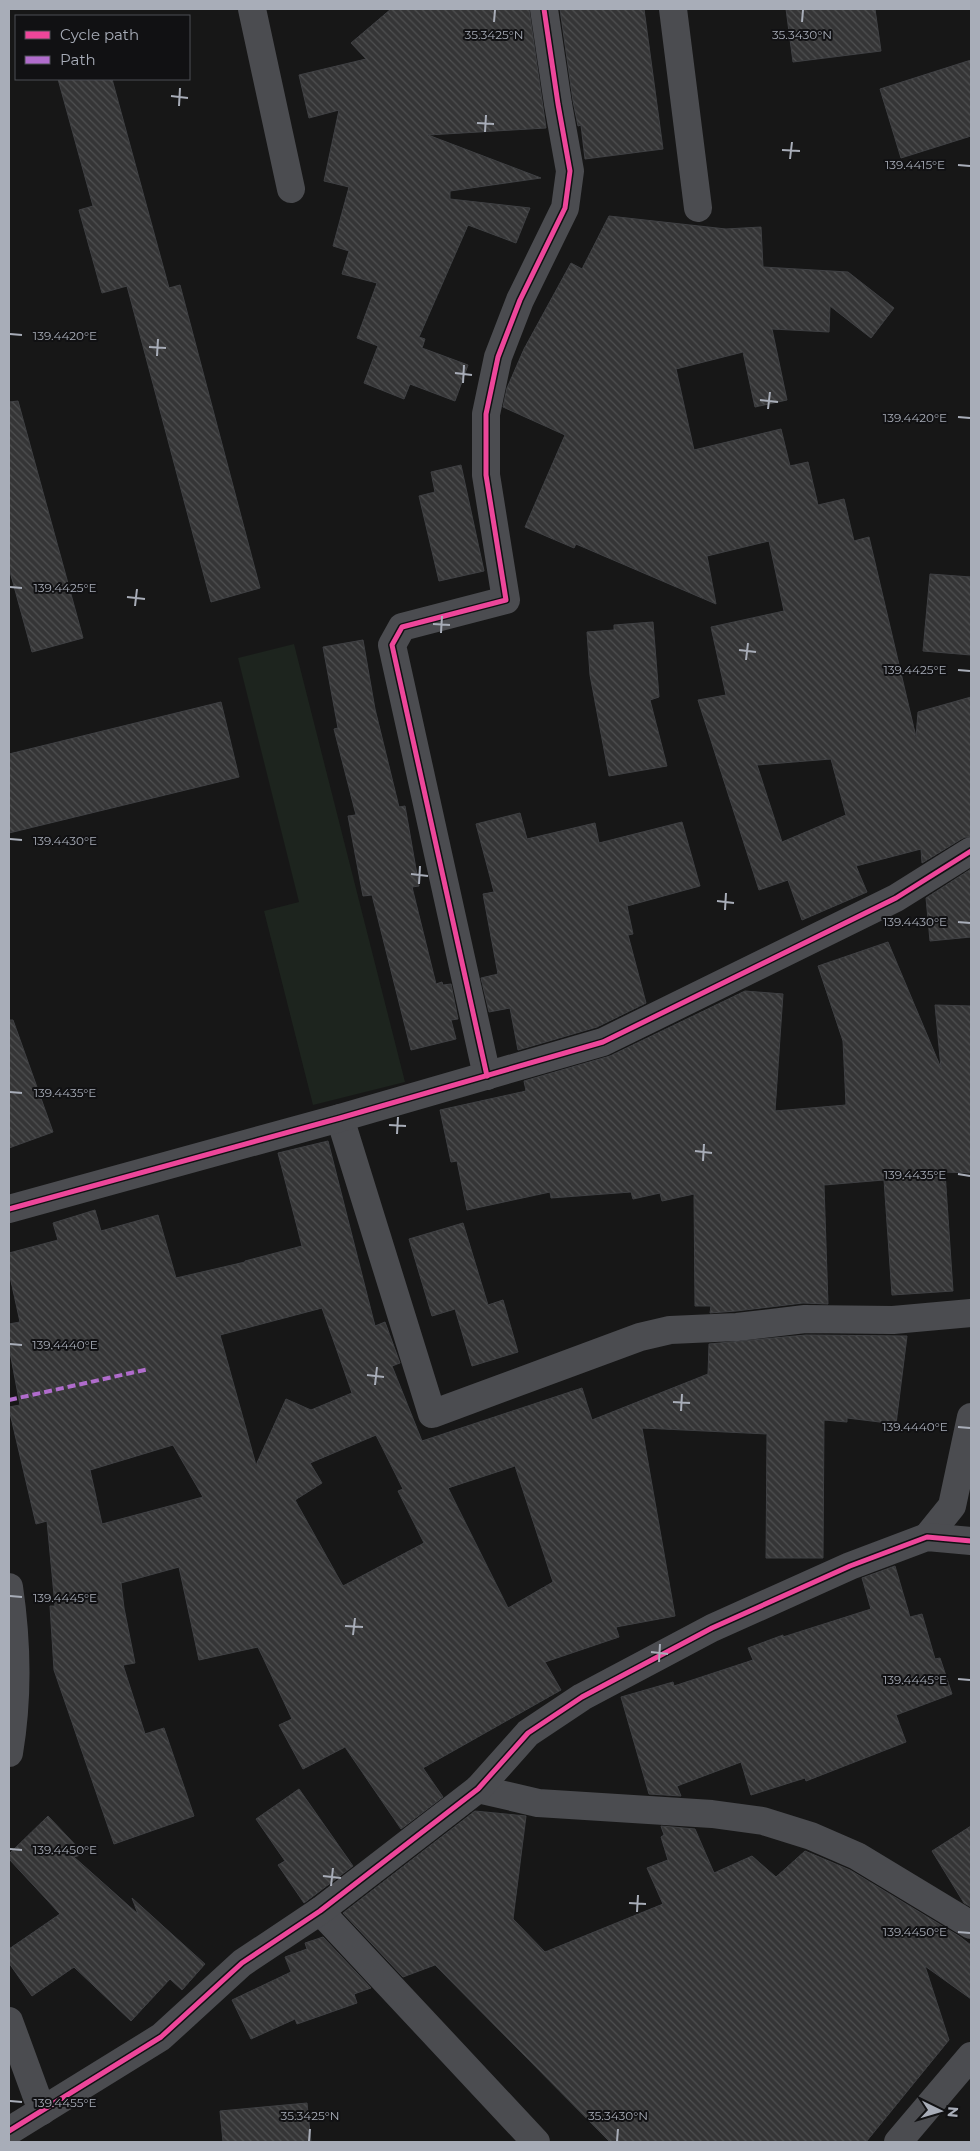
<svg xmlns="http://www.w3.org/2000/svg" width="980" height="2151" viewBox="0 0 980 2151" font-family="Montserrat,sans-serif">
	<defs>
		<pattern id="building-back-hatch" width="6" height="6" patternUnits="userSpaceOnUse" patternTransform="scale(1.25)"><rect width="6" height="6" fill="#353536"/><path d="M-1 5l2 2M0 0l6 6M5-1l2 2" fill="none" stroke="#4f5051"/></pattern>
	</defs>
	<rect width="100%" height="100%" fill="#171717"/>
	<path fill="#1d241e" d="M 294,644 L 405,1082 L 313,1105 L 264,911 L 299,902 L 238,658 Z"/>
	<g fill="url(#building-back-hatch)" stroke="#3f4043" fill-rule="evenodd">
		<path d="M 391,9 L 529,9 L 546,128 L 428,135 L 541,178 L 450,191 L 450,199 L 530,208 L 516,243 L 468,225 L 419,337 L 425,339 L 422,348 L 468,365 L 455,401 L 410,384 L 404,399 L 364,383 L 378,346 L 357,338 L 377,283 L 342,274 L 349,251 L 333,246 L 349,187 L 324,181 L 339,110 L 309,118 L 299,75 L 366,59 L 351,43 Z"/>
		<path d="M 560,9 L 644,9 L 663,149 L 585,159 L 581,125 L 578,126 L 573,101 Z"/>
		<path d="M 786,9 L 875,9 L 881,51 L 793,62 Z"/>
		<path d="M 971,60 L 971,136 L 901,158 L 880,89 Z"/>
		<path d="M 58,79 L 112,79 L 169,288 L 180,285 L 260,588 L 211,602 L 127,286 L 102,293 L 79,210 L 93,206 Z"/>
		<path d="M 609,216 L 726,229 L 761,227 L 763,267 L 848,272 L 894,308 L 871,338 L 830,306 L 829,332 L 772,329 L 787,400 L 755,407 L 743,352 L 676,369 L 694,450 L 781,429 L 790,466 L 808,462 L 818,505 L 844,499 L 854,541 L 869,537 L 916,737 L 918,712 L 971,697 L 971,836 L 963,838 L 922,863 L 921,849 L 856,866 L 867,892 L 802,920 L 788,880 L 759,890 L 698,700 L 726,695 L 711,627 L 784,611 L 769,541 L 707,556 L 716,604 L 576,544 L 574,548 L 525,527 L 565,435 L 503,407 L 507,388 L 524,349 L 571,263 L 582,269 ZM 831,759 L 846,815 L 782,842 L 757,765 Z"/>
		<path d="M 18,401 L 83,638 L 32,652 L 9,568 L 9,402 Z"/>
		<path d="M 461,465 L 484,571 L 439,581 L 419,496 L 435,492 L 431,472 Z"/>
		<path d="M 930,574 L 971,577 L 971,655 L 923,651 Z"/>
		<path d="M 653,622 L 659,697 L 650,700 L 667,766 L 609,776 L 590,675 L 587,632 L 614,630 L 614,625 Z"/>
		<path d="M 363,640 L 375,709 L 399,807 L 405,806 L 419,886 L 412,887 L 436,984 L 442,982 L 443,985 L 451,984 L 458,1019 L 451,1020 L 456,1039 L 411,1050 L 372,895 L 363,896 L 348,816 L 356,815 L 334,729 L 338,728 L 323,647 Z"/>
		<path d="M 221,702 L 239,777 L 9,833 L 9,754 Z"/>
		<path d="M 520,813 L 527,839 L 595,823 L 599,843 L 682,822 L 700,886 L 627,906 L 633,934 L 628,935 L 646,1003 L 597,1027 L 518,1050 L 510,1008 L 489,1012 L 481,978 L 498,974 L 483,894 L 494,892 L 476,824 Z"/>
		<path d="M 971,869 L 971,937 L 930,941 L 926,898 Z"/>
		<path d="M 888,942 L 941,1068 L 935,1005 L 971,1006 L 971,1173 L 945,1172 L 953,1291 L 892,1295 L 884,1180 L 824,1185 L 828,1304 L 803,1303 L 736,1311 L 710,1313 L 711,1306 L 695,1306 L 694,1194 L 662,1201 L 660,1193 L 633,1199 L 631,1192 L 551,1198 L 550,1192 L 467,1210 L 457,1161 L 451,1162 L 440,1110 L 526,1091 L 524,1081 L 610,1056 L 745,991 L 783,994 L 775,1111 L 846,1105 L 843,1041 L 818,966 Z"/>
		<path d="M 9,1020 L 13,1020 L 53,1132 L 9,1148 Z"/>
		<path d="M 328,1141 L 375,1326 L 385,1322 L 400,1363 L 392,1366 L 422,1441 L 582,1388 L 592,1420 L 708,1374 L 709,1344 L 806,1335 L 907,1336 L 896,1424 L 847,1418 L 847,1422 L 824,1420 L 823,1558 L 766,1558 L 767,1434 L 642,1428 L 675,1616 L 616,1627 L 619,1637 L 545,1662 L 561,1690 L 423,1768 L 443,1797 L 401,1829 L 345,1747 L 303,1769 L 279,1725 L 292,1719 L 258,1647 L 199,1660 L 179,1567 L 121,1583 L 124,1608 L 135,1663 L 123,1665 L 145,1734 L 164,1728 L 194,1816 L 114,1844 L 54,1670 L 50,1606 L 55,1606 L 47,1521 L 36,1524 L 9,1409 L 9,1407 L 20,1405 L 9,1347 L 9,1324 L 20,1322 L 9,1272 L 9,1253 L 58,1240 L 53,1223 L 95,1210 L 101,1231 L 158,1215 L 176,1278 L 245,1262 L 245,1261 L 302,1246 L 278,1153 ZM 322,1308 L 352,1393 L 311,1410 L 286,1399 L 256,1465 L 220,1335 ZM 376,1435 L 403,1489 L 398,1491 L 424,1543 L 343,1586 L 295,1500 L 322,1483 L 310,1463 ZM 173,1445 L 203,1497 L 102,1524 L 90,1470 ZM 515,1466 L 553,1582 L 508,1608 L 448,1488 Z"/>
		<path d="M 463,1223 L 488,1305 L 503,1300 L 518,1352 L 472,1366 L 455,1309 L 432,1316 L 409,1239 Z"/>
		<path d="M 895,1566 L 910,1617 L 922,1614 L 935,1659 L 940,1658 L 952,1694 L 896,1715 L 906,1742 L 806,1781 L 805,1778 L 751,1795 L 741,1762 L 677,1786 L 681,1796 L 649,1794 L 621,1697 L 673,1682 L 674,1686 L 753,1660 L 748,1648 L 783,1635 L 783,1637 L 871,1609 L 862,1578 Z"/>
		<path d="M 299,1789 L 353,1866 L 304,1903 L 278,1865 L 285,1861 L 256,1819 Z"/>
		<path d="M 475,1811 L 526,1816 L 513,1919 L 545,1952 L 663,1904 L 647,1868 L 668,1860 L 661,1837 L 664,1835 L 661,1826 L 695,1829 L 714,1873 L 752,1856 L 776,1877 L 805,1851 L 850,1870 L 959,1936 L 971,1945 L 971,1999 L 925,1966 L 949,2040 L 866,2142 L 610,2142 L 435,1965 L 403,1977 L 343,1913 Z"/>
		<path d="M 48,1816 L 84,1854 L 74,1857 L 138,1914 L 132,1898 L 205,1964 L 182,1990 L 170,1979 L 131,2021 L 74,1967 L 32,1996 L 9,1963 L 9,1949 L 60,1914 L 9,1859 L 9,1854 Z"/>
		<path d="M 971,1826 L 971,1907 L 964,1903 L 932,1851 Z"/>
		<path d="M 323,1937 L 371,1988 L 354,1994 L 357,2003 L 297,2024 L 295,2019 L 251,2039 L 232,2000 L 291,1972 L 285,1957 L 307,1949 L 305,1943 Z"/>
		<path d="M 307,2103 L 311,2142 L 223,2142 L 220,2111 Z"/>
	</g>
	<g fill="none" stroke-linecap="round" stroke-linejoin="round">
		<g stroke="#4b4c50" stroke-width="28">
			<path d="M 252,9 L 291,189"/>
			<path d="M 673,9 L 698,208"/>
			<path d="M 487,1076 L 392,645 L 402,627 L 506,600 L 486,475 L 486,414 L 498,357 L 520,300 L 565,208 L 570,171 L 558,104 L 544,9"/>
			<path d="M 340,1118 L 432,1414 L 640,1337 L 670,1330 L 737,1327 L 805,1319 L 893,1320 L 971,1313"/>
			<path d="M 9,1209 L 340,1118 L 603,1042 L 896,898 L 971,851"/>
			<path d="M 927,1537 L 952,1506 L 971,1417"/>
			<path d="M 9,1587 C 17,1641 18,1699 9,1753"/>
			<path d="M 478,1789 L 538,1803 L 712,1814 L 763,1821 L 811,1836 L 857,1856 L 971,1925"/>
			<path d="M 320,1911 L 536,2142"/>
			<path d="M 9,2021 L 42,2111"/>
			<path d="M 9,2131 L 161,2037 L 242,1963 L 320,1911 L 478,1789 L 528,1733 L 582,1697 L 712,1628 L 850,1566 L 927,1537 L 971,1541"/>
			<path d="M 898,2142 L 971,2056"/>
		</g>
		<path stroke="#b06ccc" stroke-width="4" stroke-dasharray="8 4" stroke-linecap="butt" d="M 9,1400 L 149,1369"/>
		<g stroke="#111113" stroke-width="8">
			<g id="cycleway">
				<path d="M 487,1076 L 392,645 L 402,627 L 506,600 L 486,475 L 486,414 L 498,357 L 520,300 L 565,208 L 570,171 L 558,104 L 544,9"/>
				<path d="M 9,1209 L 340,1118 L 603,1042 L 896,898 L 971,851"/>
				<path d="M 9,2131 L 161,2037 L 242,1963 L 320,1911 L 478,1789 L 528,1733 L 582,1697 L 712,1628 L 850,1566 L 927,1537 L 971,1541"/>
			</g>
		</g>
		<use href="#cycleway" stroke="#ed469a" stroke-width="5"/>
	</g>
	<path fill="none" stroke="#a8adb8" stroke-width="2" d="M 494,22 L 495,10M 802,22 L 803,10M 171,96 L 188,98M 179,106 L 180,88M 477,123 L 494,124M 485,132 L 486,115M 782,150 L 800,151M 790,159 L 792,142M 958,165 L 970,166M 10,334 L 22,335M 149,347 L 166,348M 157,356 L 158,339M 455,373 L 472,375M 463,383 L 464,365M 760,400 L 778,402M 768,409 L 770,392M 958,417 L 970,418M 10,587 L 22,588M 127,597 L 145,599M 135,606 L 137,589M 433,624 L 450,625M 441,633 L 442,616M 739,650 L 756,652M 746,660 L 748,643M 958,670 L 970,671M 10,839 L 22,840M 411,874 L 428,876M 419,884 L 420,866M 717,901 L 734,903M 725,910 L 726,893M 958,922 L 970,923M 10,1092 L 22,1093M 389,1125 L 406,1126M 397,1134 L 398,1117M 695,1151 L 712,1153M 703,1161 L 704,1144M 958,1174 L 970,1176M 10,1344 L 22,1345M 367,1375 L 384,1377M 375,1385 L 377,1367M 673,1402 L 690,1403M 681,1411 L 682,1394M 958,1427 L 970,1428M 10,1596 L 22,1597M 345,1626 L 363,1627M 353,1635 L 355,1618M 651,1652 L 668,1654M 659,1662 L 660,1644M 958,1679 L 970,1680M 10,1849 L 22,1850M 323,1876 L 341,1878M 331,1886 L 333,1868M 629,1903 L 646,1904M 637,1912 L 638,1895M 958,1932 L 970,1933M 10,2101 L 22,2102M 309,2141 L 310,2129M 617,2141 L 618,2129"/>
	<g font-size="12" text-anchor="middle" fill="#a8adb8" stroke="#111113" stroke-width="4" stroke-linejoin="round" paint-order="stroke">
		<text x="494" y="39">35.3425°N</text>
		<text x="802" y="39">35.3430°N</text>
		<text x="915" y="169">139.4415°E</text>
		<text x="65" y="340">139.4420°E</text>
		<text x="915" y="422">139.4420°E</text>
		<text x="65" y="592">139.4425°E</text>
		<text x="915" y="674">139.4425°E</text>
		<text x="65" y="845">139.4430°E</text>
		<text x="915" y="926">139.4430°E</text>
		<text x="65" y="1097">139.4435°E</text>
		<text x="915" y="1179">139.4435°E</text>
		<text x="65" y="1349">139.4440°E</text>
		<text x="915" y="1431">139.4440°E</text>
		<text x="65" y="1602">139.4445°E</text>
		<text x="915" y="1684">139.4445°E</text>
		<text x="65" y="1854">139.4450°E</text>
		<text x="915" y="1936">139.4450°E</text>
		<text x="65" y="2107">139.4455°E</text>
		<text x="310" y="2120">35.3425°N</text>
		<text x="618" y="2120">35.3430°N</text>
	</g>
	<rect width="980" height="2151" fill="none" stroke="#a8adb8" stroke-width="20"/>
	<rect x="15" y="15" width="175" height="65" fill="#111113" stroke="#4d4f55"/>
	<rect x="25" y="31" width="25" height="8" fill="#ed469a" stroke="#4d4f55"/>
	<text x="60" y="40" font-size="15" fill="#a8adb8">Cycle path</text>
	<rect x="25" y="56" width="25" height="8" fill="#b06ccc" stroke="#4d4f55"/>
	<text x="60" y="65" font-size="15" fill="#a8adb8">Path</text>
	<g transform="translate(940 2111) rotate(95)" stroke="#111113" stroke-width="4" paint-order="stroke">
	<path d="M0-4L9 19L0 12L-9 19Z" fill="#a8adb8"/>
	<text y="-8" font-size="14" font-weight="bold" text-anchor="middle" fill="#a8adb8">N</text>
	</g>
</svg>
